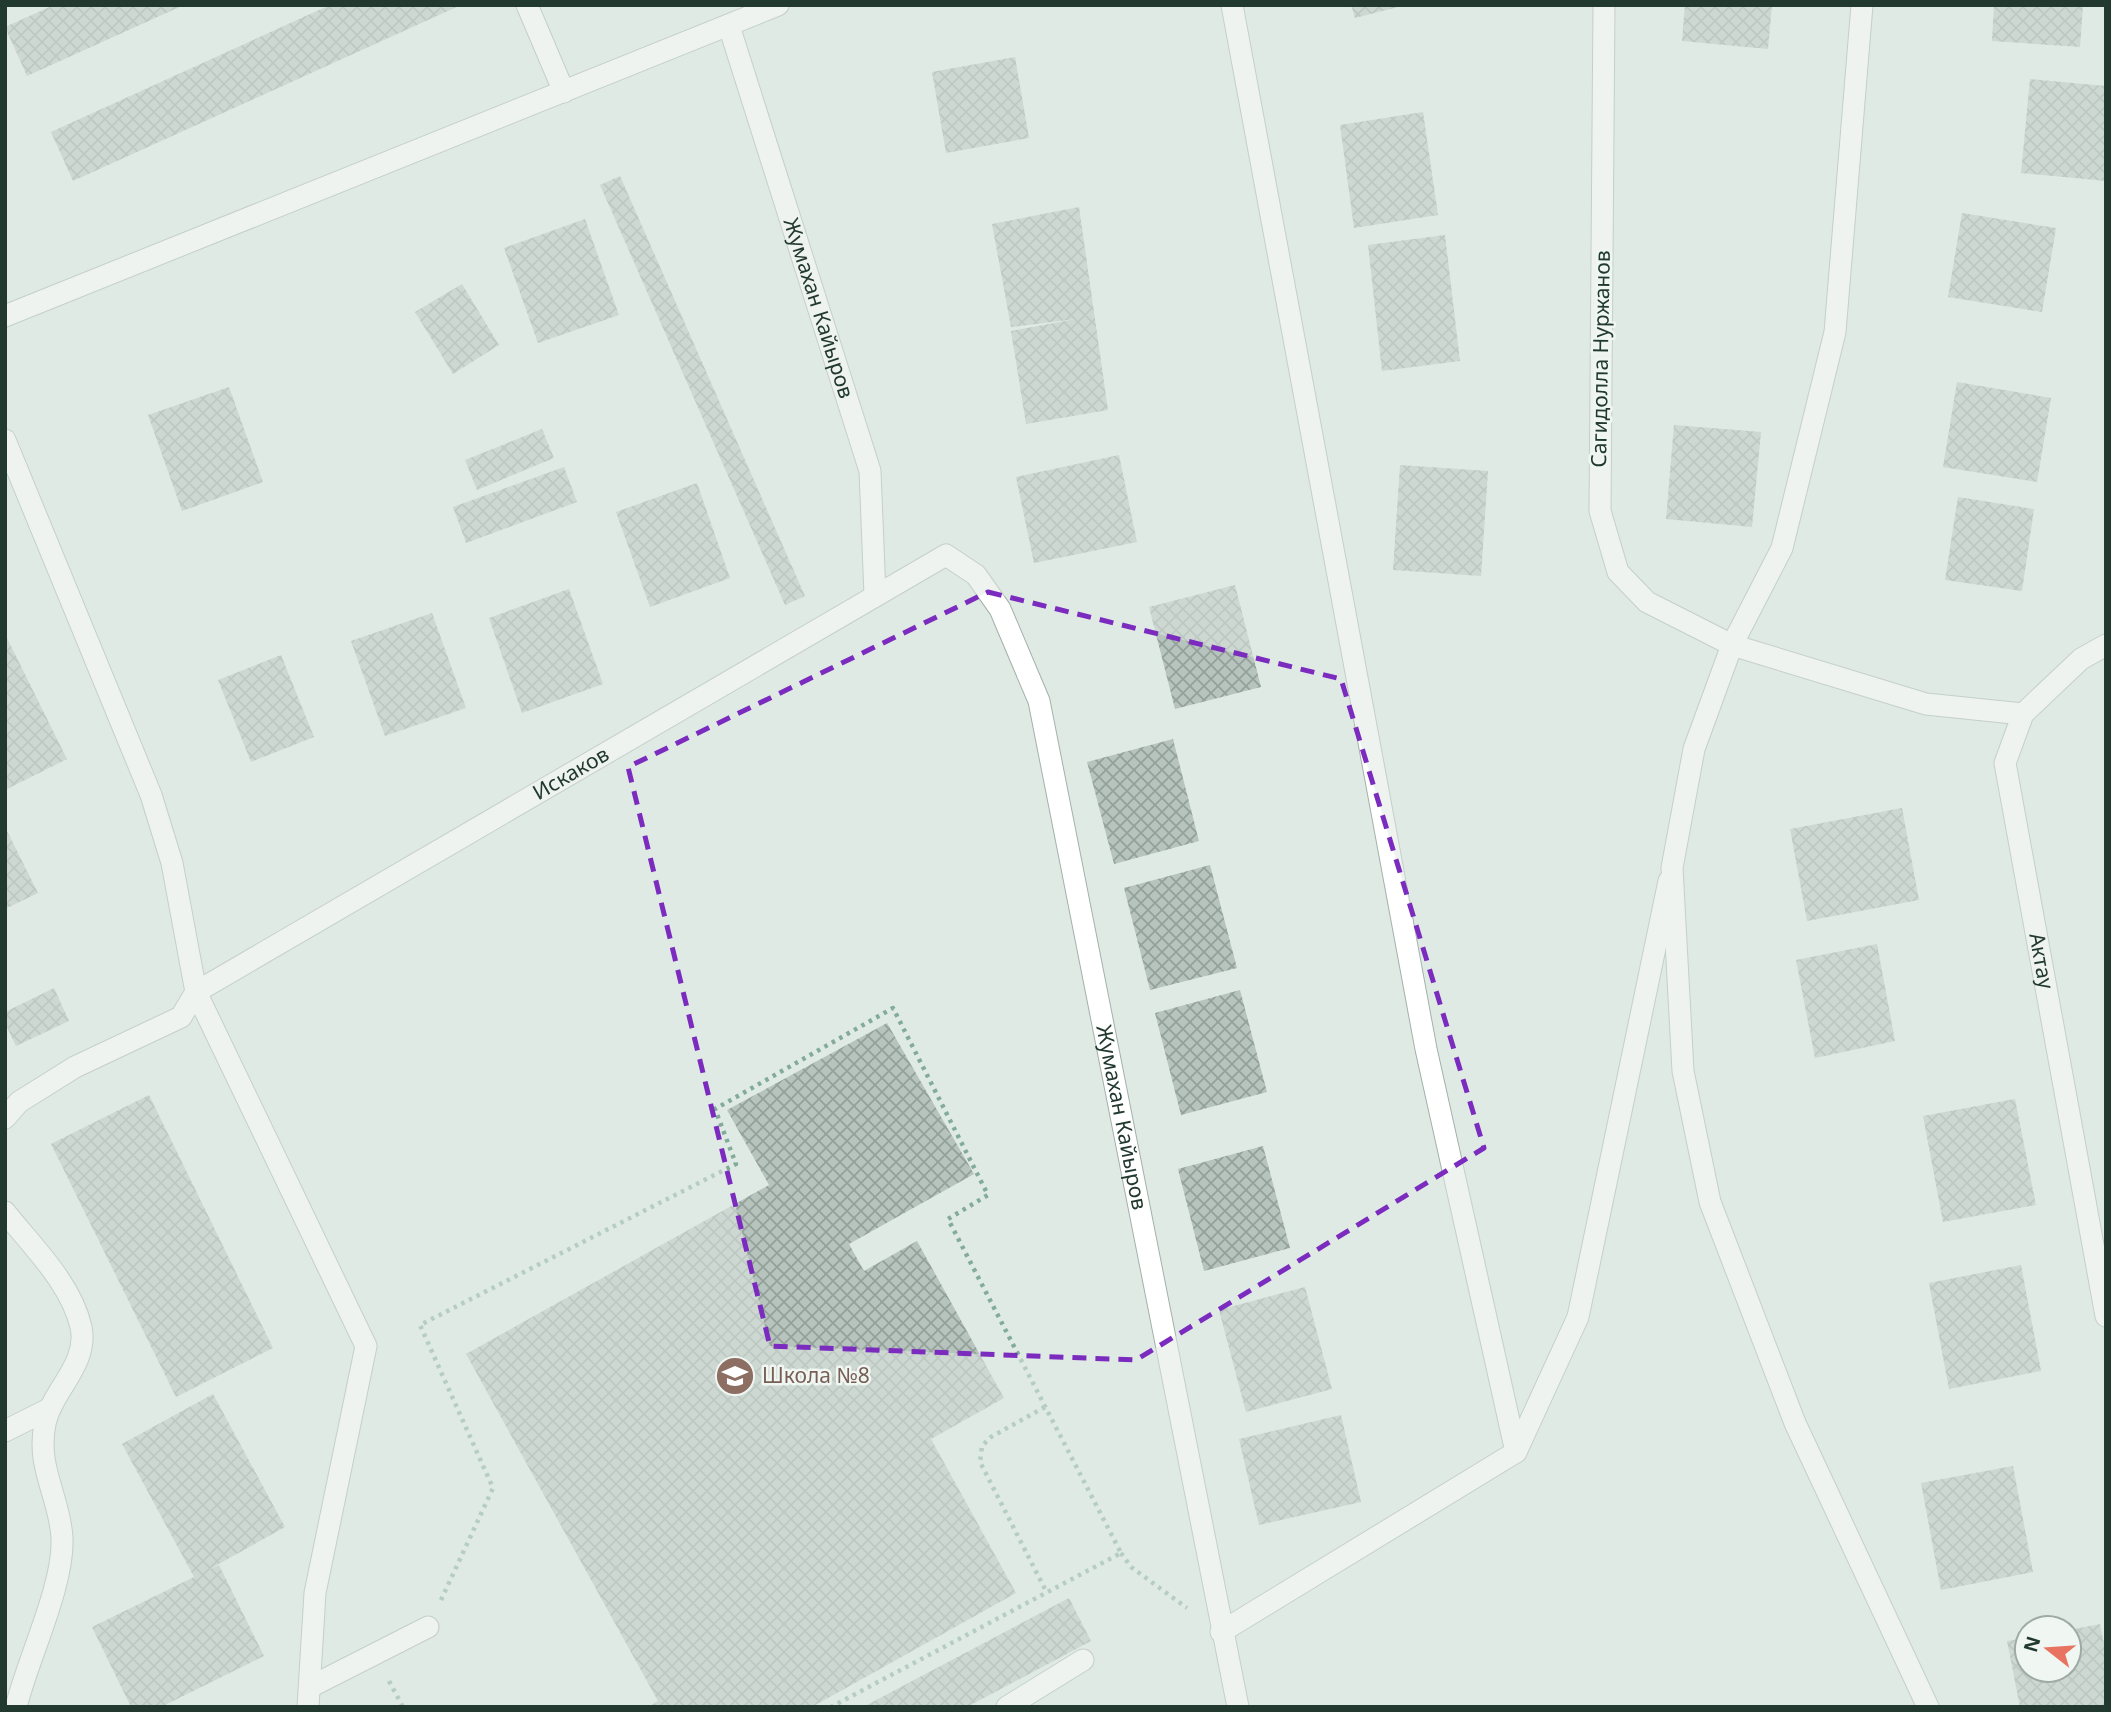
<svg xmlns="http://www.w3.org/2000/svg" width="2111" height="1712" viewBox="0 0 2111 1712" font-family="'Noto Sans',sans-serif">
	<defs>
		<pattern id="building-cross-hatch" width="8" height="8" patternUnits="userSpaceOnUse" patternTransform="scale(1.75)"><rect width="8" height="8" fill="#b6c4bd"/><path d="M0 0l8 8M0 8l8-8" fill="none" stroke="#94a09a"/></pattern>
	</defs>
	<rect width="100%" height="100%" fill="#e0eae4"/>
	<g fill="url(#building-cross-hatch)">
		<path d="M 54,5 L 184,5 L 27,76 L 5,27 Z"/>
		<path d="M 330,5 L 461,5 L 73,181 L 51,132 Z"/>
		<path d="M 1351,5 L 1402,5 L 1402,6 L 1355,18 Z"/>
		<path d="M 1685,5 L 1772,5 L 1768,49 L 1682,41 Z"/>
		<path d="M 1994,5 L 2083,5 L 2080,47 L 1992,41 Z"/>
		<path d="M 1015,57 L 1029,138 L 946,153 L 932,72 Z"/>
		<path d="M 2030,79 L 2106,86 L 2106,181 L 2021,173 Z"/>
		<path d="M 1423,112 L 1438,215 L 1354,228 L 1340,125 Z"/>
		<path d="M 620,176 L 805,596 L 785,605 L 600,185 Z"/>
		<path d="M 1079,207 L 1108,410 L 1026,424 L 1011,331 L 1076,319 L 1011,327 L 992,224 Z"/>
		<path d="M 1962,213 L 2056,228 L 2042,312 L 1948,297 Z"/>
		<path d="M 585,219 L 619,315 L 538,343 L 504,248 Z"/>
		<path d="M 1445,235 L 1460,361 L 1382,371 L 1368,245 Z"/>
		<path d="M 462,284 L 499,345 L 453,374 L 415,312 Z"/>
		<path d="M 1957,382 L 2051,398 L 2037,482 L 1943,467 Z"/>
		<path d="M 229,387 L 263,482 L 182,511 L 148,415 Z"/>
		<path d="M 1674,425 L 1761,432 L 1752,527 L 1666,519 Z"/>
		<path d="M 542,429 L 554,458 L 477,490 L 465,460 Z"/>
		<path d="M 1119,455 L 1137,542 L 1034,563 L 1016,477 Z"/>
		<path d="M 1400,465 L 1488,471 L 1481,576 L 1393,570 Z"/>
		<path d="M 564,467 L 577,502 L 466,543 L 453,507 Z"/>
		<path d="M 697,483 L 730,578 L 650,607 L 616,512 Z"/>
		<path d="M 1958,497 L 2034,509 L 2022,591 L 1945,580 Z"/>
		<path d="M 1235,585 L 1261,687 L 1175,709 L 1149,607 Z"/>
		<path d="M 569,589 L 603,684 L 522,713 L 489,618 Z"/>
		<path d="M 432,613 L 466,708 L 385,736 L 351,641 Z"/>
		<path d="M 5,634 L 67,759 L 5,790 Z"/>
		<path d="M 281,655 L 314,737 L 251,762 L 218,680 Z"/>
		<path d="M 1173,739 L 1199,841 L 1114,864 L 1087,762 Z"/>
		<path d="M 1902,808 L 1919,900 L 1807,921 L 1790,829 Z"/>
		<path d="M 5,827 L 38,893 L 5,909 Z"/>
		<path d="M 1210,865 L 1237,968 L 1150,990 L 1124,888 Z"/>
		<path d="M 1877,944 L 1895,1041 L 1815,1058 L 1796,960 Z"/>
		<path d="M 54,988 L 69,1021 L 16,1046 L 5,1023 L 5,1012 Z"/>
		<path d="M 1240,990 L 1267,1092 L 1181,1115 L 1155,1013 Z"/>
		<path d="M 887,1023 L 974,1174 L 849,1244 L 864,1271 L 917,1241 L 1004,1398 L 931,1439 L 1016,1593 L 812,1707 L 648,1707 L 658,1701 L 466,1354 L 769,1185 L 727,1110 Z"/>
		<path d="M 149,1095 L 273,1348 L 176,1397 L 51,1144 Z"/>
		<path d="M 2015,1099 L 2036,1205 L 1943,1222 L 1923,1116 Z"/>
		<path d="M 1263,1146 L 1290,1248 L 1204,1271 L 1178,1169 Z"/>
		<path d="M 2021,1265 L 2041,1371 L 1949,1389 L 1929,1283 Z"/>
		<path d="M 1305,1287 L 1332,1389 L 1246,1412 L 1219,1310 Z"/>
		<path d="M 213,1394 L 285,1527 L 208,1570 L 219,1565 L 264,1656 L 161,1707 L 131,1707 L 92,1627 L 194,1577 L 122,1444 Z"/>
		<path d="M 1341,1415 L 1361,1502 L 1259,1525 L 1239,1439 Z"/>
		<path d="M 2013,1466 L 2033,1572 L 1941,1590 L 1921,1483 Z"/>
		<path d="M 1069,1598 L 1091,1641 L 967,1707 L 863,1707 Z"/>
		<path d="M 2100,1624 L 2106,1654 L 2106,1707 L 2020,1707 L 2007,1641 L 2027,1638 L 2027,1670 L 2069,1670 L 2069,1630 Z"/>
	</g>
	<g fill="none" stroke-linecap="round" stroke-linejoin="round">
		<g stroke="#a3b1aa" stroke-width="23">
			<g id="lane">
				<path d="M 527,5 L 564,92"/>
				<path d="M 1232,5 L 1426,1049 L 1516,1452"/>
				<path d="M 1732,645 L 1926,704 L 2023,714"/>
				<path id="s1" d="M 2106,645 L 2081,659 L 2023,714 L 2005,763 L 2106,1316"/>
				<path d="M 5,1118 L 19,1102 L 75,1067 L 181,1017 L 196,992"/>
				<path d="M 5,1212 C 32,1246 71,1283 81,1327 C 89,1364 52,1390 45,1424 C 36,1468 60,1497 62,1538 C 64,1586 28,1658 16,1707"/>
				<path d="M 5,1431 L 49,1409"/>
				<path d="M 1221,1632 L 1516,1452 L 1578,1317 L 1669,881"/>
				<path d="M 310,1687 L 428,1627"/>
				<path d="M 1007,1707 L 1083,1660"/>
			</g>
		</g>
		<g stroke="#a3b1aa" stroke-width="23">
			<g id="street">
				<path d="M 1604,5 L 1600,511 L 1618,572 L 1647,602 L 1732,645"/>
				<path d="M 1862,5 L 1835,332 L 1782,548 L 1732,645 L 1694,749 L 1672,868 L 1683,1071 L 1710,1202 L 1795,1423 L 1928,1707"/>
				<path id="s2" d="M 729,26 L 870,471 L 875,595"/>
				<path d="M 5,316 L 778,5"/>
				<path d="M 5,440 L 151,795 L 172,863 L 196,992 L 366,1346 L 315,1593 L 308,1707"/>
				<path id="s3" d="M 196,992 L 946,555 L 976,575 L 1000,609 L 1039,701 L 1238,1707"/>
			</g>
		</g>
		<g stroke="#82ab9a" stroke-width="4.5" stroke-dasharray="3.5 5" stroke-linecap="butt">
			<path d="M 1045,1407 L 991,1437 L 982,1446 L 980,1462 L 1047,1593"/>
			<path d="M 1121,1553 L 1131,1567 L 1187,1608"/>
			<path d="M 441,1600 L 493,1488 L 420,1325 L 736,1164 L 715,1109 L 893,1008 L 988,1195 L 948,1219 L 1121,1553 L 831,1707"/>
			<path d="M 389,1681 L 403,1707"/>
		</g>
		<use href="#lane" stroke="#fff" stroke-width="21"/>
		<use href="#street" stroke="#fff" stroke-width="21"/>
	</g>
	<path d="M0 0H2111V1712H0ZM 988,592 L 1341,679 L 1484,1148 L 1136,1360 L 770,1346 L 628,767 Z" fill="#e0eae4" fill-opacity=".55" fill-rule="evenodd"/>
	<path fill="none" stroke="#7b2cbf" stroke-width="5" stroke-dasharray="14 9" stroke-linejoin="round" d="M 988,592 L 1341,679 L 1484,1148 L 1136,1360 L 770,1346 L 628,767 Z"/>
	<defs>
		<g id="school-disc" transform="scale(2.0125)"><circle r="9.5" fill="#8d6e63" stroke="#f0f7f3"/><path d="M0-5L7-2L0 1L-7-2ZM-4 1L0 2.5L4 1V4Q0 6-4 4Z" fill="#fff"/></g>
	</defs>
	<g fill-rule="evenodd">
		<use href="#school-disc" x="735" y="1376"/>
	</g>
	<g text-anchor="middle" stroke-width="5" stroke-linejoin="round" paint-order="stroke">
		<g font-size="21" fill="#223930" stroke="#f0f7f3">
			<text dy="7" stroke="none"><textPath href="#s2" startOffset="296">Жумахан Кайыров</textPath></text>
			<text transform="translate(1601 359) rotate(-89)" y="7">Сагидолла Нуржанов</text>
			<text dy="7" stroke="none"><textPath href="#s3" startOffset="434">Искаков</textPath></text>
			<text dy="7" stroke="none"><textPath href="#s1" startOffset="362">Актау</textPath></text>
			<text dy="7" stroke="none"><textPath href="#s3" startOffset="1470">Жумахан Кайыров</textPath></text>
		</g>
		<g font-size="21" fill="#785e54" stroke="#f0f7f3" text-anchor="start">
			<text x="762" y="1383">Школа №8</text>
		</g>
	</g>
	<rect width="2111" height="1712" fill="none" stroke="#223930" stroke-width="14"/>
	<g transform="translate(2048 1649) rotate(287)"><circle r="33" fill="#f0f7f3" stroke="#9eaba5" stroke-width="2"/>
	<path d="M0-5L12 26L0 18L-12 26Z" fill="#e87360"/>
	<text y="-10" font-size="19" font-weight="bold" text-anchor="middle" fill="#223930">N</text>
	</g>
</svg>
